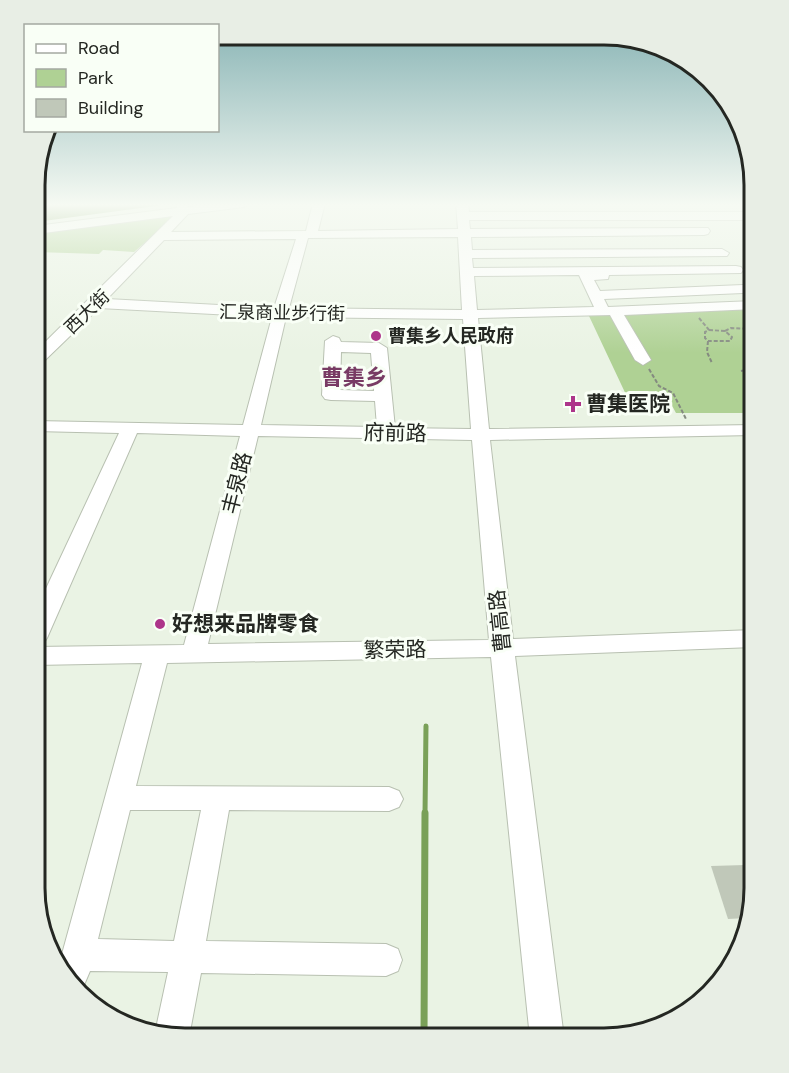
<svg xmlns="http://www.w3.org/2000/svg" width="789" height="1073" viewBox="0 0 789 1073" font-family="'DM Sans','Noto Sans SC',sans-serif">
	<rect width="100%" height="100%" fill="#eaf3e4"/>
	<g fill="#afd194">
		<path d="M 150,216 L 175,217 L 134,252 L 103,250 L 99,254 L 36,252 L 36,232 Z"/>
		<path d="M 754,308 L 754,370 L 746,373 L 754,385 L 754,413 L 676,413 L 669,400 L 629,401 L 589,316 Z"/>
	</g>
	<path fill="#7aa058" d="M 36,203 L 178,203 L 36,222 Z"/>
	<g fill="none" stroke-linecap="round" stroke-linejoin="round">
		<path stroke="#7aa058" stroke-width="5" d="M 425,815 L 426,726"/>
		<path stroke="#7aa058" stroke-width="7" d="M 424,1038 L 425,813"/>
	</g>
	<path fill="#c0c8b9" d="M 745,865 L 754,889 L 754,898 L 747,918 L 728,919 L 711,866 Z"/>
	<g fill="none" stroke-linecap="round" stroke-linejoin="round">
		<g stroke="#b8c0b1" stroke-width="2">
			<path id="minor" d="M 175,203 L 187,203 L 188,207 L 218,203 L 250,203 L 244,207 L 188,214 L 171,232 L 306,231 L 313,203 L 325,203 L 318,231 L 458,229 L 456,203 L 468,203 L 469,212 L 754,212 L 754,220 L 469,220 L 470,229 L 708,228 L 710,231 L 708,234 L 704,235 L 471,237 L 472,250 L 722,249 L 729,253 L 727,256 L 472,258 L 473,268 L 736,266 L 741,267 L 743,270 L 741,273 L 609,275 L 608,279 L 594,280 L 600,291 L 743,285 L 750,289 L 743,293 L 604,299 L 608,307 L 754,301 L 754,309 L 624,315 L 651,360 L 643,365 L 635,360 L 610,315 L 478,318 L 489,429 L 754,425 L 754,435 L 490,440 L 513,639 L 754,630 L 754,647 L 515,656 L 564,1038 L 530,1038 L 491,657 L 167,663 L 136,786 L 389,787 L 399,791 L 403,799 L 399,807 L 389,811 L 229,810 L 206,941 L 386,944 L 398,949 L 402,960 L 398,971 L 386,976 L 201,973 L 189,1037 L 166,1037 L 155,1033 L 168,972 L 90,971 L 81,992 L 59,965 L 142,663 L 35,665 L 35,647 L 184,645 L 240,436 L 137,433 L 47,638 L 43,644 L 35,647 L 35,612 L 119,433 L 35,431 L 35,421 L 243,425 L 272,317 L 99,308 L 41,364 L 35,366 L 35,352 L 173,216 L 36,234 L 36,226 L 177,208 ZM 458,237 L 462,310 L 289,308 L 308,238 ZM 296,239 L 274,308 L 107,299 L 164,240 ZM 579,275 L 594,307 L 477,310 L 474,276 ZM 286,317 L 463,319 L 471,429 L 395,428 L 387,348 L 379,343 L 341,342 L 339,338 L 333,336 L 325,341 L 322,395 L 325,399 L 331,400 L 375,401 L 377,427 L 261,425 ZM 341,352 L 371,353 L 374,391 L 340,390 ZM 258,436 L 472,440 L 489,640 L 208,644 ZM 130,810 L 201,810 L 174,941 L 98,939 Z"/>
		</g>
		<g stroke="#848a80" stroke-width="2" stroke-dasharray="4 2" stroke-linecap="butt">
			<path d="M 748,316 L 754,321"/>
			<path d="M 699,318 L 709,330"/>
			<path d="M 709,330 L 725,331 L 732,337 L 730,341 L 708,341 L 705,338 L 705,332 Z"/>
			<path d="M 725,331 L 731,328 L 754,329"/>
			<path d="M 708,341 L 707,352 L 712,363"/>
			<path d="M 649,369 L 659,386 L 673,393 L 686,419"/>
			<path d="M 741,371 L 754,368"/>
		</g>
		<use href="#minor" fill="#fff" fill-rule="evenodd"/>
	</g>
	<linearGradient id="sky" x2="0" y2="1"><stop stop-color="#7cacae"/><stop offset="0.58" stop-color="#f6faf3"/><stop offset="1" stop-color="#f6faf3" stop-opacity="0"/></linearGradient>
	<rect width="789" height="353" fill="url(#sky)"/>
	<g fill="#ad358a" stroke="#f9fff6" stroke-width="2">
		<circle cx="376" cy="336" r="6"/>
		<path d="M570 395h6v6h6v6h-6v6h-6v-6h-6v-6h6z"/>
		<circle cx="160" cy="624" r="6"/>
	</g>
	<g text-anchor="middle" stroke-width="6" stroke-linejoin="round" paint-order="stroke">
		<g font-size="18" fill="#242722" stroke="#f9fff6">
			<text transform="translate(87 312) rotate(-44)" y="6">西大街</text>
			<text transform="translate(282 313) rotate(1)" y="6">汇泉商业步行街</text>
		</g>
		<g font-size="18" font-weight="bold" fill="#242722" stroke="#f9fff6" text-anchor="start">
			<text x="388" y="342">曹集乡人民政府</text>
		</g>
		<g font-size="21" font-weight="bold" fill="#242722" stroke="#f9fff6" text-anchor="start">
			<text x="586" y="411">曹集医院</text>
			<text x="172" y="631">好想来品牌零食</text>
		</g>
		<g font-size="21" fill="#242722" stroke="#f9fff6">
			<text transform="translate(395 433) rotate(1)" y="7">府前路</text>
			<text transform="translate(237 483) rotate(-76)" y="7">丰泉路</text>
			<text transform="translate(500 621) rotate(-96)" y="7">曹高路</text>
			<text transform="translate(395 650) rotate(-1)" y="7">繁荣路</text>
		</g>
		<g font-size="22" font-weight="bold" fill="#783b64" stroke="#f9fff6">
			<text x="354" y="385">曹集乡</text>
		</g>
	</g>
	<path d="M0 0H789V1073H0ZM185 45H604A140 140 0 0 1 744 185V888A140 140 0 0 1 604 1028H185A140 140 0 0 1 45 888V185A140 140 0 0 1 185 45Z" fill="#e8eee5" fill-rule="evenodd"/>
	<path fill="none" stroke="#242722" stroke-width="3" d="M185 45H604A140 140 0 0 1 744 185V888A140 140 0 0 1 604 1028H185A140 140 0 0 1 45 888V185A140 140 0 0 1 185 45Z"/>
	<rect x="24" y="24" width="195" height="108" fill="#f9fff6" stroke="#a4a9a1" stroke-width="1.5"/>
	<rect x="36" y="44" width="30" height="9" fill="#ffffff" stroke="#a4a9a1" stroke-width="1.5"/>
	<text x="78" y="54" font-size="18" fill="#242722">Road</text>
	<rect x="36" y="69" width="30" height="18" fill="#afd194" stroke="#a4a9a1" stroke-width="1.5"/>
	<text x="78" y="84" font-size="18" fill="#242722">Park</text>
	<rect x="36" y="99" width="30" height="18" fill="#c0c8b9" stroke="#a4a9a1" stroke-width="1.5"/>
	<text x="78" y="114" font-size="18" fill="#242722">Building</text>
</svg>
